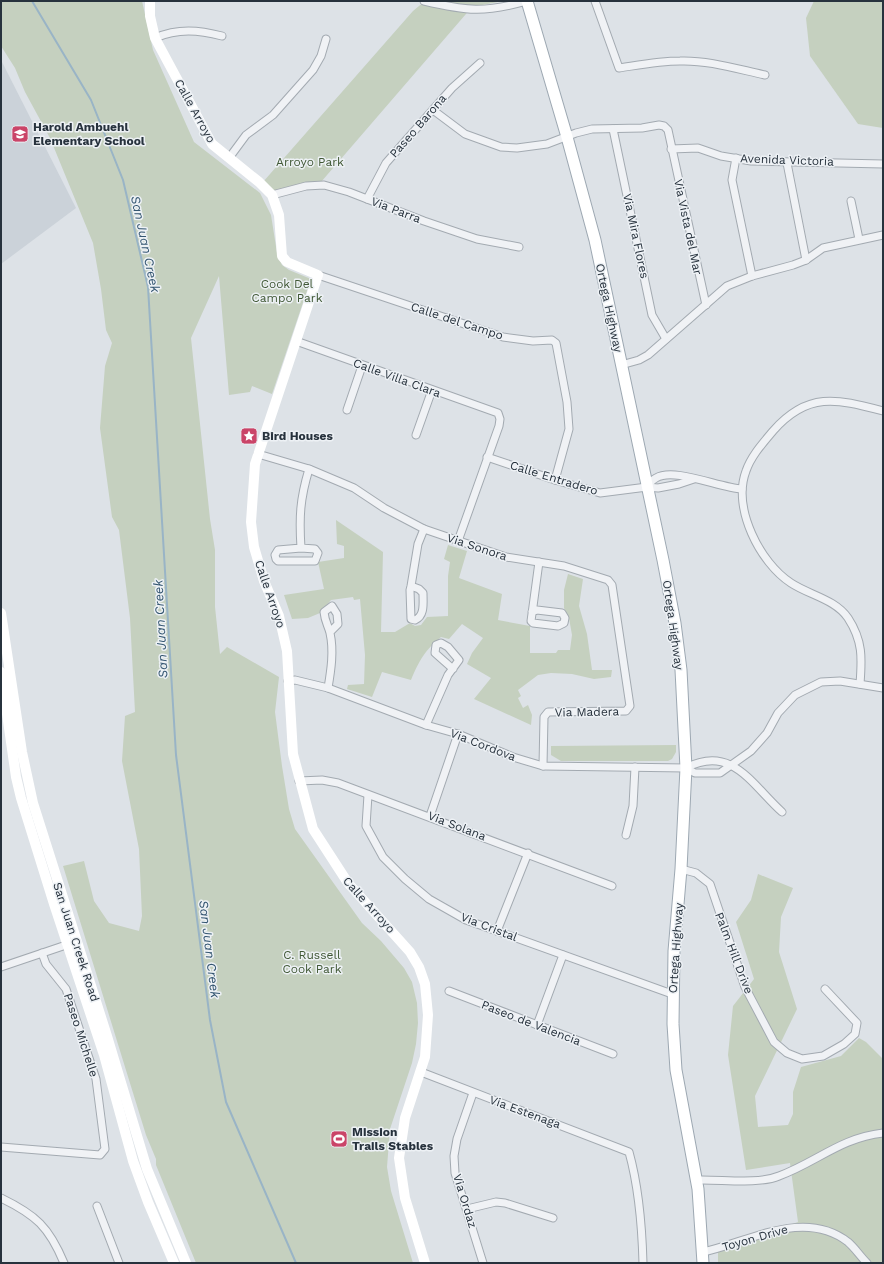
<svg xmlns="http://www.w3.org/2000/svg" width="884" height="1264" viewBox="0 0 884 1264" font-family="'Work Sans',sans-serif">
	<rect width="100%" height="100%" fill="#dde2e7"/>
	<path fill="#cbd2d9" d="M 1,60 L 76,208 L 1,264 Z"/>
	<g fill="#c5d0bf">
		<path d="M 1,1 L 142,1 L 153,50 L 194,142 L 260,193 L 271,215 L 277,253 L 282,265 L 289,270 L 311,279 L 272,394 L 252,386 L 250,392 L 229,395 L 219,276 L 191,338 L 210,519 L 215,550 L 215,607 L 220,654 L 227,647 L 279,677 L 275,712 L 282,766 L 289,809 L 295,829 L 362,923 L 381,941 L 404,968 L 412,982 L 417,1003 L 418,1023 L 416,1044 L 412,1063 L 390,1129 L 387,1167 L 391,1191 L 413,1263 L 196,1263 L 156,1165 L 156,1159 L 146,1135 L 63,866 L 84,861 L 94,901 L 109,923 L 139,931 L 142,916 L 139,849 L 122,761 L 125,716 L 135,712 L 130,618 L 119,530 L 112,517 L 100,428 L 105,366 L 112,343 L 106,330 L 101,289 L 93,243 L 50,138 L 25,92 L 15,68 L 1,46 Z"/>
		<path d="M 425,1 L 503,1 L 472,7 L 321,182 L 273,191 L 263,182 L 413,11 Z"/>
		<path d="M 814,1 L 883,1 L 883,128 L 858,124 L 810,56 L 806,18 Z"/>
		<path d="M 336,520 L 383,552 L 381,632 L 395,632 L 410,623 L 415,626 L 421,625 L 427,617 L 448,616 L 448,576 L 450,562 L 444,559 L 448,545 L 467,551 L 459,578 L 502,594 L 498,620 L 530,626 L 530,653 L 556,653 L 558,650 L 570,650 L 572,635 L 569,618 L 564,608 L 564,590 L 568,574 L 583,579 L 579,606 L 587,634 L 592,670 L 612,670 L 611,677 L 594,679 L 572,674 L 551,673 L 538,675 L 518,690 L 521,696 L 518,698 L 523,708 L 528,705 L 532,715 L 531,725 L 474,699 L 491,678 L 467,664 L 472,653 L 483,638 L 462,624 L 449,639 L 441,637 C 425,650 419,661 411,680 L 382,672 L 372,697 L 347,689 L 348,685 L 364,684 L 365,655 L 360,599 L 354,600 L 353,597 L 331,600 L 320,613 L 308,618 L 292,619 L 284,595 L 324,589 L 318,562 L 344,558 L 344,546 L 337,544 Z"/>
		<path d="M 676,745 L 676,752 L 672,759 L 668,761 L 561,761 L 551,755 L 551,746 Z"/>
		<path d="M 758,874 L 793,888 L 781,917 L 779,952 L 797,1009 L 755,1096 L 758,1127 L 788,1125 L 793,1114 L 793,1092 L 801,1067 L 841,1056 L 859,1038 L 866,1042 L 883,1059 L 883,1263 L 718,1263 L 718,1250 L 798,1222 L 790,1163 L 746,1170 L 728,1055 L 733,1006 L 754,979 L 736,922 L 751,900 Z"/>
	</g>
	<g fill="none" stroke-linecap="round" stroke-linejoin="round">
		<path stroke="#99b4c6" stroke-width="2" d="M 32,1 L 91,100 L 123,180 L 148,287 L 176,755 L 210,1020 L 226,1102 L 296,1263"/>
		<g stroke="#a3aab1" stroke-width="9">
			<g id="street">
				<path d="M 424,1 C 467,11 484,13 527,1"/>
				<path d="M 595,1 L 619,68 C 639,65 659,61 680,61 C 708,60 737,69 765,75"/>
				<path d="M 155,38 C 178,28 199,30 222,36"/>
				<path d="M 433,110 L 465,134 L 501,147 L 517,148 L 547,144 L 576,133 L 592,129 L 642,128 L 659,125 L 664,126 L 668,130 L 706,305"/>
				<path d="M 613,129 L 652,315 L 666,339"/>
				<path d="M 671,149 L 698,148 L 721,156 L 751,161 L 883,164"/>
				<path d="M 229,158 L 246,135 L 273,115 L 313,70 L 321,56 L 326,39"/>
				<path d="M 736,158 L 732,180 L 752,276"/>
				<path d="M 787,163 L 806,260"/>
				<path d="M 272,195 L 306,186 L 324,185 L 349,192 L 424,221 L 477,239 L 519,247"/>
				<path d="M 367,199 L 386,163 L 452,88 L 480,63"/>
				<path d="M 851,201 L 859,239"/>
				<path d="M 318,275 L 503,337 L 533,341 L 552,340 L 556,343 L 567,402 L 569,429 L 555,480"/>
				<path d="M 296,341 L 498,413 L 500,419 L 499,426 L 458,541"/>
				<path d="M 621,365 L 639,360 L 648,355 L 727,286 L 752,276 L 793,265 L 806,260 L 823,248 L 883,235"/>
				<path d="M 347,410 L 362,366"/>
				<path d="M 416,435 L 432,390"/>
				<path d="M 258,454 L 309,469 L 354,488 L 384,508 L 424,529 L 506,557 L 564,566 L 608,580 L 612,585 L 630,706 L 626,711 L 548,712 L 544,717 L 543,766"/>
				<path d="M 487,457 L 555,480 L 600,493 L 647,487 L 658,488 L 679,484 L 694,479"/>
				<path d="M 647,487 C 649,484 652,480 656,478 C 674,467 720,488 742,489"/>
				<path d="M 301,548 L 315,549 L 318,553 L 315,561 L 278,561 L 276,559 L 275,555 L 278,550 L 301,548 C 299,517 300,499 309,469"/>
				<path d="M 411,586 L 419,589 L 423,593 C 423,603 425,616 415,620 L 411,619 L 410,590 L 411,586 L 418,544 L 424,529"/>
				<path d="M 532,612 L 537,610 L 562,613 L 565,618 L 564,623 L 558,626 L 533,623 L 531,621 L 539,562"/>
				<path d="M 288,681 L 295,680 L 328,688 L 426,725 L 458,734 L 513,757 L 543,766 L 686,768 C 732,744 752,785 782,812"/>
				<path d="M 860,684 C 862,658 863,641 848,618 C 835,599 809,595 791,583 C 760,563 732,508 746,471 C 751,456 763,443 773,431 C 808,391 837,399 883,411"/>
				<path d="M 328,688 C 331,670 334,651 330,633 C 328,625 325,622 324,612 L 332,606 L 337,614 L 338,624 L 330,632"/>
				<path d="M 426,725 L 448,675 L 459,660 L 448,647 L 441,643 L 436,645 L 435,653 L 453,669"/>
				<path d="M 686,768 L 695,773 L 720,773 L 751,751 L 767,733 L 778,713 L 795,695 L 821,682 L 840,681 L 883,688"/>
				<path d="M 299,781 L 322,780 L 338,783 L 612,886"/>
				<path d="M 368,795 L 366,826 L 383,857 L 405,879 L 429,899 L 466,920 L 672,994"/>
				<path d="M 430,816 L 458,734"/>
				<path d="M 626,835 L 633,806 L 635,767"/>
				<path d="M 681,869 L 696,873 L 710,884 L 745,987 L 774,1042 L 787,1053 L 802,1059 L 823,1056 L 844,1044 L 855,1034 L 857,1023 L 825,989"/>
				<path d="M 497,931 L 528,853"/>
				<path d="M 1,967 L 72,943"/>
				<path d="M 449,991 L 613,1054"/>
				<path d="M 537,1025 L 563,955"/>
				<path d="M 421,1072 L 629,1152 C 639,1188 642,1226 643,1263"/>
				<path d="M 473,1093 L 457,1139 L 454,1156 L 455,1173 L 483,1263"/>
				<path d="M 1,1147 L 100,1155 L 105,1149 L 96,1079 L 66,989 L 46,964 L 42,953"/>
				<path d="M 697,1180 C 721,1179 757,1185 779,1176 C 817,1162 840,1138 883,1133"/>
				<path d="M 1,1198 C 36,1215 49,1227 64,1263"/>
				<path d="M 97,1206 L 119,1263"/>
				<path d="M 467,1209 L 496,1202 L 505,1203 L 553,1218"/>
				<path d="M 703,1252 C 749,1242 804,1208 848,1242 C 855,1248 860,1256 867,1263"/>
			</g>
		</g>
		<g stroke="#9da8b2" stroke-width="13">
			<path id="primary" d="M 527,1 L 567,137 L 595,240 L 663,560 L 675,623 L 681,670 L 686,768 L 681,869 L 674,951 L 673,1024 L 676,1070 L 698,1189 L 703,1263"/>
		</g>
		<use href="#street" stroke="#f0f2f5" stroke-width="7"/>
		<g stroke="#fff" stroke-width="10">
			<path d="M 150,1 L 150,16 L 155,38 L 212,144 L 259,182 L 272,195 L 279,215 L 282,256 L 287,262 L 318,275 L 255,464 L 251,522 L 254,547 L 264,581 L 279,616 L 287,651 L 293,754 L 313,829 L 348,883 L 410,952 L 419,967 L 425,984 L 428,1015 L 425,1057 L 405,1118 L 399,1158 L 405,1198 L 425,1263"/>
			<path d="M 1,613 L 22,752 L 33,803 L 107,1036 L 147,1169 L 186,1263"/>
			<path d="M 1,672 L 16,777 L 21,798 L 54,904 L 104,1055 L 133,1161 L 148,1202 L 174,1263"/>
		</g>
		<use href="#primary" stroke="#fff" stroke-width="11"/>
	</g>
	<defs>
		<g id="school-square" transform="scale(0.9)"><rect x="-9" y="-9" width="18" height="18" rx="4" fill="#ca4468" stroke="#edf1f5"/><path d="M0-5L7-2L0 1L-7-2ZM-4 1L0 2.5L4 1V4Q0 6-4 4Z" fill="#fff"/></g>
		<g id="sight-square" transform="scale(0.9)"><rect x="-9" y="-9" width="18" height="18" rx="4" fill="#ca4468" stroke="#edf1f5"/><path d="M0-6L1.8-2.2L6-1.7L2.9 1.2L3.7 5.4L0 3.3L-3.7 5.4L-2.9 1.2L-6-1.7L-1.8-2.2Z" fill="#fff"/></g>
		<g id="stadium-square" transform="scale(0.9)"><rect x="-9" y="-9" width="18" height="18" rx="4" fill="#ca4468" stroke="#edf1f5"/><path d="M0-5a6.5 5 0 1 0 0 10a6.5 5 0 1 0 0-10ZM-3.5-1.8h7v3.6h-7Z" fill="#fff"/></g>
	</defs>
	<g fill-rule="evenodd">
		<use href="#school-square" x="20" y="134"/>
		<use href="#sight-square" x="249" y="436"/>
		<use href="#stadium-square" x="339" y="1139"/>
	</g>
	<g text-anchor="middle" stroke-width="3" stroke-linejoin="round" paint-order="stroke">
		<g font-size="12" fill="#27323d" stroke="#edf1f5">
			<text transform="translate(195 111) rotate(61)" y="4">Calle Arroyo</text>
			<text transform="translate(418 126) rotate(-49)" y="4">Paseo Barona</text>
			<text transform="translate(787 160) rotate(2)" y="4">Avenida Victoria</text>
			<text transform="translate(396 210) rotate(21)" y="4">Via Parra</text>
			<text transform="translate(688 227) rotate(78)" y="4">Via Vista del Mar</text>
			<text transform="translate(636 236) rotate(78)" y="4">Via Mira Flores</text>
			<text transform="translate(609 308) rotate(78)" y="4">Ortega Highway</text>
			<text transform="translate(457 321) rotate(18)" y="4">Calle del Campo</text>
			<text transform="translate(397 378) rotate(20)" y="4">Calle Villa Clara</text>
			<text transform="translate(554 478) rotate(17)" y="4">Calle Entradero</text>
			<text transform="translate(477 547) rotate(18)" y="4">Via Sonora</text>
			<text transform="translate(270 594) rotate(71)" y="4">Calle Arroyo</text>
			<text transform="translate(673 625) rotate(82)" y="4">Ortega Highway</text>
			<text transform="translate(587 712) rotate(-1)" y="4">Via Madera</text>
			<text transform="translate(483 745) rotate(21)" y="4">Via Cordova</text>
			<text transform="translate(457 826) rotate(21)" y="4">Via Solana</text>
			<text transform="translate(369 905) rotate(48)" y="4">Calle Arroyo</text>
			<text transform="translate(489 927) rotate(21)" y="4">Via Cristal</text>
			<text transform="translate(76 942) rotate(72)" y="4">San Juan Creek Road</text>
			<text transform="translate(676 948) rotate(-86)" y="4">Ortega Highway</text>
			<text transform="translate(734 953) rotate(69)" y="4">Palm Hill Drive</text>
			<text transform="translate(531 1023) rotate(21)" y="4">Paseo de Valencia</text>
			<text transform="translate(81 1035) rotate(72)" y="4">Paseo Michelle</text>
			<text transform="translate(525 1112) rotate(20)" y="4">Via Estenaga</text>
			<text transform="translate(465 1201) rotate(73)" y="4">Via Ordaz</text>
			<text transform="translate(755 1238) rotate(-16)" y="4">Toyon Drive</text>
		</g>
		<g font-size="12" font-weight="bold" fill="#27323d" stroke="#edf1f5" text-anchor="start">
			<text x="33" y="131">Harold Ambuehl<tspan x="33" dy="14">Elementary School</tspan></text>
			<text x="262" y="440">Bird Houses</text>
			<text x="352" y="1136">Mission<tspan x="352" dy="14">Trails Stables</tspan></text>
		</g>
		<g font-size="12" fill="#405835" stroke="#edf1f5">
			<text x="310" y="166">Arroyo Park</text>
			<text x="287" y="288">Cook Del<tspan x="287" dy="14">Campo Park</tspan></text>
			<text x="312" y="959">C. Russell<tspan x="312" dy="14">Cook Park</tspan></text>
		</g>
		<g font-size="13" font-style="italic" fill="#335570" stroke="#edf1f5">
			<text transform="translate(146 244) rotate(78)" y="5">San Juan Creek</text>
			<text transform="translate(160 629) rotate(-93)" y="5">San Juan Creek</text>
			<text transform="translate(210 949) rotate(83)" y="5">San Juan Creek</text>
		</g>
	</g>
	<rect width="884" height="1264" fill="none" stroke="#27323d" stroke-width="4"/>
</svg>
